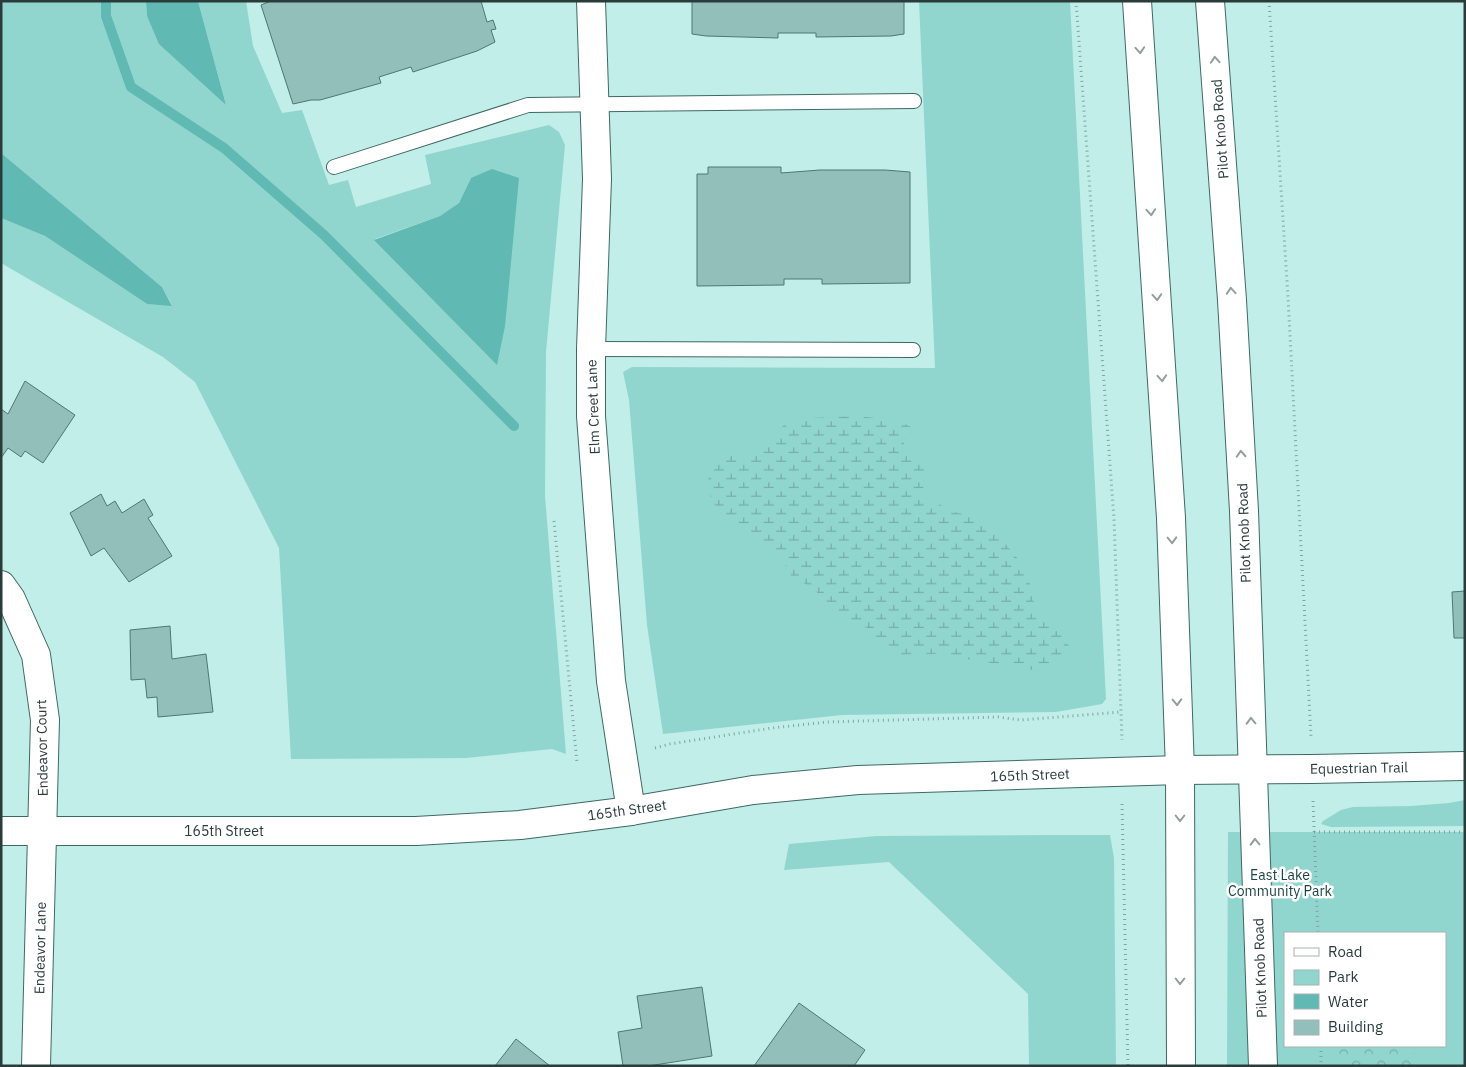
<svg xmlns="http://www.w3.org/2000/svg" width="1466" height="1067" viewBox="0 0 1466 1067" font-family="'IBM Plex Sans',sans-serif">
	<defs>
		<pattern id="forest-crowns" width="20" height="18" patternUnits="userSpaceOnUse" patternTransform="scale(1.25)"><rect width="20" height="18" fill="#91d5cf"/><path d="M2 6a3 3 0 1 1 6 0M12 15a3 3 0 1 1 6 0" fill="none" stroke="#77aea9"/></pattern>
		<pattern id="wetland-marsh" width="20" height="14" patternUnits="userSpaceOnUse" patternTransform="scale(1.25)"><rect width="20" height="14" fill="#91d5cf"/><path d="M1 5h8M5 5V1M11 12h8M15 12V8" fill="none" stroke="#77aea9"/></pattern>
	</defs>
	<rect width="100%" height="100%" fill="#c1eee9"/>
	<g fill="#91d5cf" fill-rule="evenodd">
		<path d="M 1,1 L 146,1 L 147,16 L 226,105 L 198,1 L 246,1 L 253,46 L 282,113 L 302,110 L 329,185 L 348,180 L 356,207 L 431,184 L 425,155 L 549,125 L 559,132 L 565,145 L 546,352 L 545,496 L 566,754 L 552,749 L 466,758 L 291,759 L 279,548 L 195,382 L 163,357 L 1,263 L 1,218 L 45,236 L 147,304 L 172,305 L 162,287 L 1,153 ZM 471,178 L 497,364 L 375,239 L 440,216 L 459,203 Z"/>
		<path d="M 919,1 L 1070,1 L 1106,699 L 1102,704 L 1056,712 L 842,715 L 663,734 L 647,625 L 629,400 L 623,372 L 632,367 L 935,368 Z"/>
		<path d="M 1465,800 L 1465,826 L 1331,827 L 1321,824 L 1323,821 L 1341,810 L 1353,807 L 1411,806 L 1449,803 Z"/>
		<path d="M 1228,832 L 1465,832 L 1465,1066 L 1227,1066 ZM 1285,933 L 1445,933 L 1445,1046 L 1285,1046 Z"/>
		<path d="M 1056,835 L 1110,835 L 1114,858 L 1116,1066 L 1029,1066 L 1028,994 L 889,862 L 784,870 L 789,844 L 877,836 Z"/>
	</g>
	<path fill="url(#forest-crowns)" d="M 1339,1046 L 1411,1046 L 1421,1066 L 1339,1066 Z"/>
	<path fill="url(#wetland-marsh)" d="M 858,416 L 875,418 L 894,418 L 911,427 L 904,443 L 906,454 L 927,468 L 922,495 L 954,512 L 984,518 L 1027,570 L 1037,617 L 1061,628 L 1071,651 L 1039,671 L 936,654 L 901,655 L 879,646 L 867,628 L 845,618 L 811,587 L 792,577 L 782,560 L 767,543 L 736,526 L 711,501 L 708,476 L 729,453 L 753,457 L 767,448 L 788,419 Z"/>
	<g fill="#60b9b2">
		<path d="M 146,1 L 198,1 L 226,105 L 159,44 L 147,16 Z"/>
		<path d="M 1,153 L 162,287 L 172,306 L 147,304 L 45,236 L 1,218 Z"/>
		<path d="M 492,169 L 519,178 L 505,326 L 497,365 L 374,240 L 440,216 L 459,203 L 471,178 Z"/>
	</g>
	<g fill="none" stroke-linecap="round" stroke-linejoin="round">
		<path stroke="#60b9b2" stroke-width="10" d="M 106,1 L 106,16 L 131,87 L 224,148 L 324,235 L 514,426"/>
	</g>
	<g fill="#93bfba" stroke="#4d7773">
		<path d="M 271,1 L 481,1 L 487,22 L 493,20 L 496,29 L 491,30 L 495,42 L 477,51 L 413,72 L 411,67 L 379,77 L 381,83 L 320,100 L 311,100 L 293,104 L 261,5 Z"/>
		<path d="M 692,1 L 904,1 L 904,34 L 891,36 L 816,37 L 816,33 L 778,33 L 778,38 L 706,36 L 692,34 Z"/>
		<path d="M 708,167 L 781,167 L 781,173 L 820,170 L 885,170 L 910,172 L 910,283 L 822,284 L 822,279 L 784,279 L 784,285 L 697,286 L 697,174 L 708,174 Z"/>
		<path d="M 25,381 L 75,415 L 43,463 L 25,451 L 21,457 L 8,448 L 1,458 L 1,409 L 8,414 Z"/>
		<path d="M 101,494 L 107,506 L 115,501 L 122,513 L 144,499 L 153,515 L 148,518 L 172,556 L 129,582 L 104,548 L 91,556 L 70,513 Z"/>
		<path d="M 1465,591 L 1465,638 L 1454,638 L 1452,592 Z"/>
		<path d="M 170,626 L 172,659 L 206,654 L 213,712 L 158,717 L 157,697 L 147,698 L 145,679 L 131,680 L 130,630 Z"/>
		<path d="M 702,987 L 712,1056 L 648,1066 L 623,1066 L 618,1032 L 642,1028 L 637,996 Z"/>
		<path d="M 799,1003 L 865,1050 L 854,1066 L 754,1066 Z"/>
		<path d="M 516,1039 L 550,1066 L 495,1066 Z"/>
	</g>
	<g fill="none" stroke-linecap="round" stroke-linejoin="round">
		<g stroke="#3f6864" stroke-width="16">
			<g id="lane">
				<path d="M 334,167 L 528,105 L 914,101"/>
				<path d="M 591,349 L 913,350"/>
			</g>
		</g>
		<g stroke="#3f6864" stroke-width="30">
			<g id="street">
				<path d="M 591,1 L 597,179 L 591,349 L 591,416 L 611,681 L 631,811"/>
				<path d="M 1,585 L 11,599 L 36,655 L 45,720 L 36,1066"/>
				<path d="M 1,831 L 416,831 L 520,825 L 631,811 L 753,790 L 858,780 L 1180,770 L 1312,769 L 1465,766"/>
			</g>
		</g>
		<g stroke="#3f6864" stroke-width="30">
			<g id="secondary">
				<path d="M 1137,1 L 1171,518 L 1180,770 L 1181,1066"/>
				<path d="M 1210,1 L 1232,300 L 1244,511 L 1263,1066"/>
			</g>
		</g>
		<g stroke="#82a4a0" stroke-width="3" stroke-dasharray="1 4" stroke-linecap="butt">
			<path d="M 1076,1 L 1114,519 L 1122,740"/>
			<path d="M 1269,1 L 1288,297 L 1311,737"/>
			<path d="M 554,521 L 577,763"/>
			<path d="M 655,748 L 670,744 L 772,728 L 827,722 L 998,717 L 1021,720 L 1121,712"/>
			<path d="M 1313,801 L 1318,933"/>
			<path d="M 1122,804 L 1128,1066"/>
			<path d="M 1314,832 L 1465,832"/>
			<path d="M 1321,1046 L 1321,1066"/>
		</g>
		<use href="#lane" stroke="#fff" stroke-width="14"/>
		<use href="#street" stroke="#fff" stroke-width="28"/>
		<use href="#secondary" stroke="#fff" stroke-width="28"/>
	</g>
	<defs><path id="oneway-chevron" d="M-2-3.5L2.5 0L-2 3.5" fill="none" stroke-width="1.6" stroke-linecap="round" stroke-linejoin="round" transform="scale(1.25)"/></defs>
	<g stroke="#949e9c">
		<use href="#oneway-chevron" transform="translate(1140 50) rotate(86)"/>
		<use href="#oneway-chevron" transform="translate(1215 60) rotate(-94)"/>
		<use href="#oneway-chevron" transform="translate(1151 212) rotate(86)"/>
		<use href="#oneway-chevron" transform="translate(1231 291) rotate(-94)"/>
		<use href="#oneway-chevron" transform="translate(1157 297) rotate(86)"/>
		<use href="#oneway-chevron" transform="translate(1162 378) rotate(86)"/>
		<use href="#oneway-chevron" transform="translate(1241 454) rotate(-93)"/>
		<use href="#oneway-chevron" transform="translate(1172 540) rotate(88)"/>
		<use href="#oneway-chevron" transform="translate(1177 702) rotate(88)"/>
		<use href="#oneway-chevron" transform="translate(1251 721) rotate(-92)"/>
		<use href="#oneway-chevron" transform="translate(1180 818) rotate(90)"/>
		<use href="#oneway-chevron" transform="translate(1255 842) rotate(-92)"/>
		<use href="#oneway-chevron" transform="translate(1180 981) rotate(90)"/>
	</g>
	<g text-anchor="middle" stroke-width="5" stroke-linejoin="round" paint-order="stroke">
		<g font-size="14" fill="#2a3c3a" stroke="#fff">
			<text transform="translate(1220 129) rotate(-94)" y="5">Pilot Knob Road</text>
			<text transform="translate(593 407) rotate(-92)" y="5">Elm Creet Lane</text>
			<text transform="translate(1244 533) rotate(-92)" y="5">Pilot Knob Road</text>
			<text transform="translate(42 748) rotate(-91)" y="5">Endeavor Court</text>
			<text transform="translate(1359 768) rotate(-1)" y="5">Equestrian Trail</text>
			<text transform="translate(1030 775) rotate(-2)" y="5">165th Street</text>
			<text transform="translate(627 810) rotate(-8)" y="5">165th Street</text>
			<text x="224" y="836">165th Street</text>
			<text transform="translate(40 948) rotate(-89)" y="5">Endeavor Lane</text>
			<text transform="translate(1260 968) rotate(-92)" y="5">Pilot Knob Road</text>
		</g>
		<g font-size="14" fill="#1b4542" stroke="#fff">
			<text x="1280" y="880">East Lake<tspan x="1280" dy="16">Community Park</tspan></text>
		</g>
	</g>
	<rect width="1466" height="1067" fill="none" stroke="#2a3c3a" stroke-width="5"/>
	<rect x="1284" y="932" width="162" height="115" fill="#ffffff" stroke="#aab1b0"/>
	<rect x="1294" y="948" width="25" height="8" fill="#ffffff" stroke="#aab1b0"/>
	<text x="1328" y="957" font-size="15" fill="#2a3c3a">Road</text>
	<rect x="1294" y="970" width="25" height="15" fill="#91d5cf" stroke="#aab1b0"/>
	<text x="1328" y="982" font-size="15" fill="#2a3c3a">Park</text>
	<rect x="1294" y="994" width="25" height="15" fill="#60b9b2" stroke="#aab1b0"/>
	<text x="1328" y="1007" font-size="15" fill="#2a3c3a">Water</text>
	<rect x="1294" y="1020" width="25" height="15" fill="#93bfba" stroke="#aab1b0"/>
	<text x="1328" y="1032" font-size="15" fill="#2a3c3a">Building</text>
</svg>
